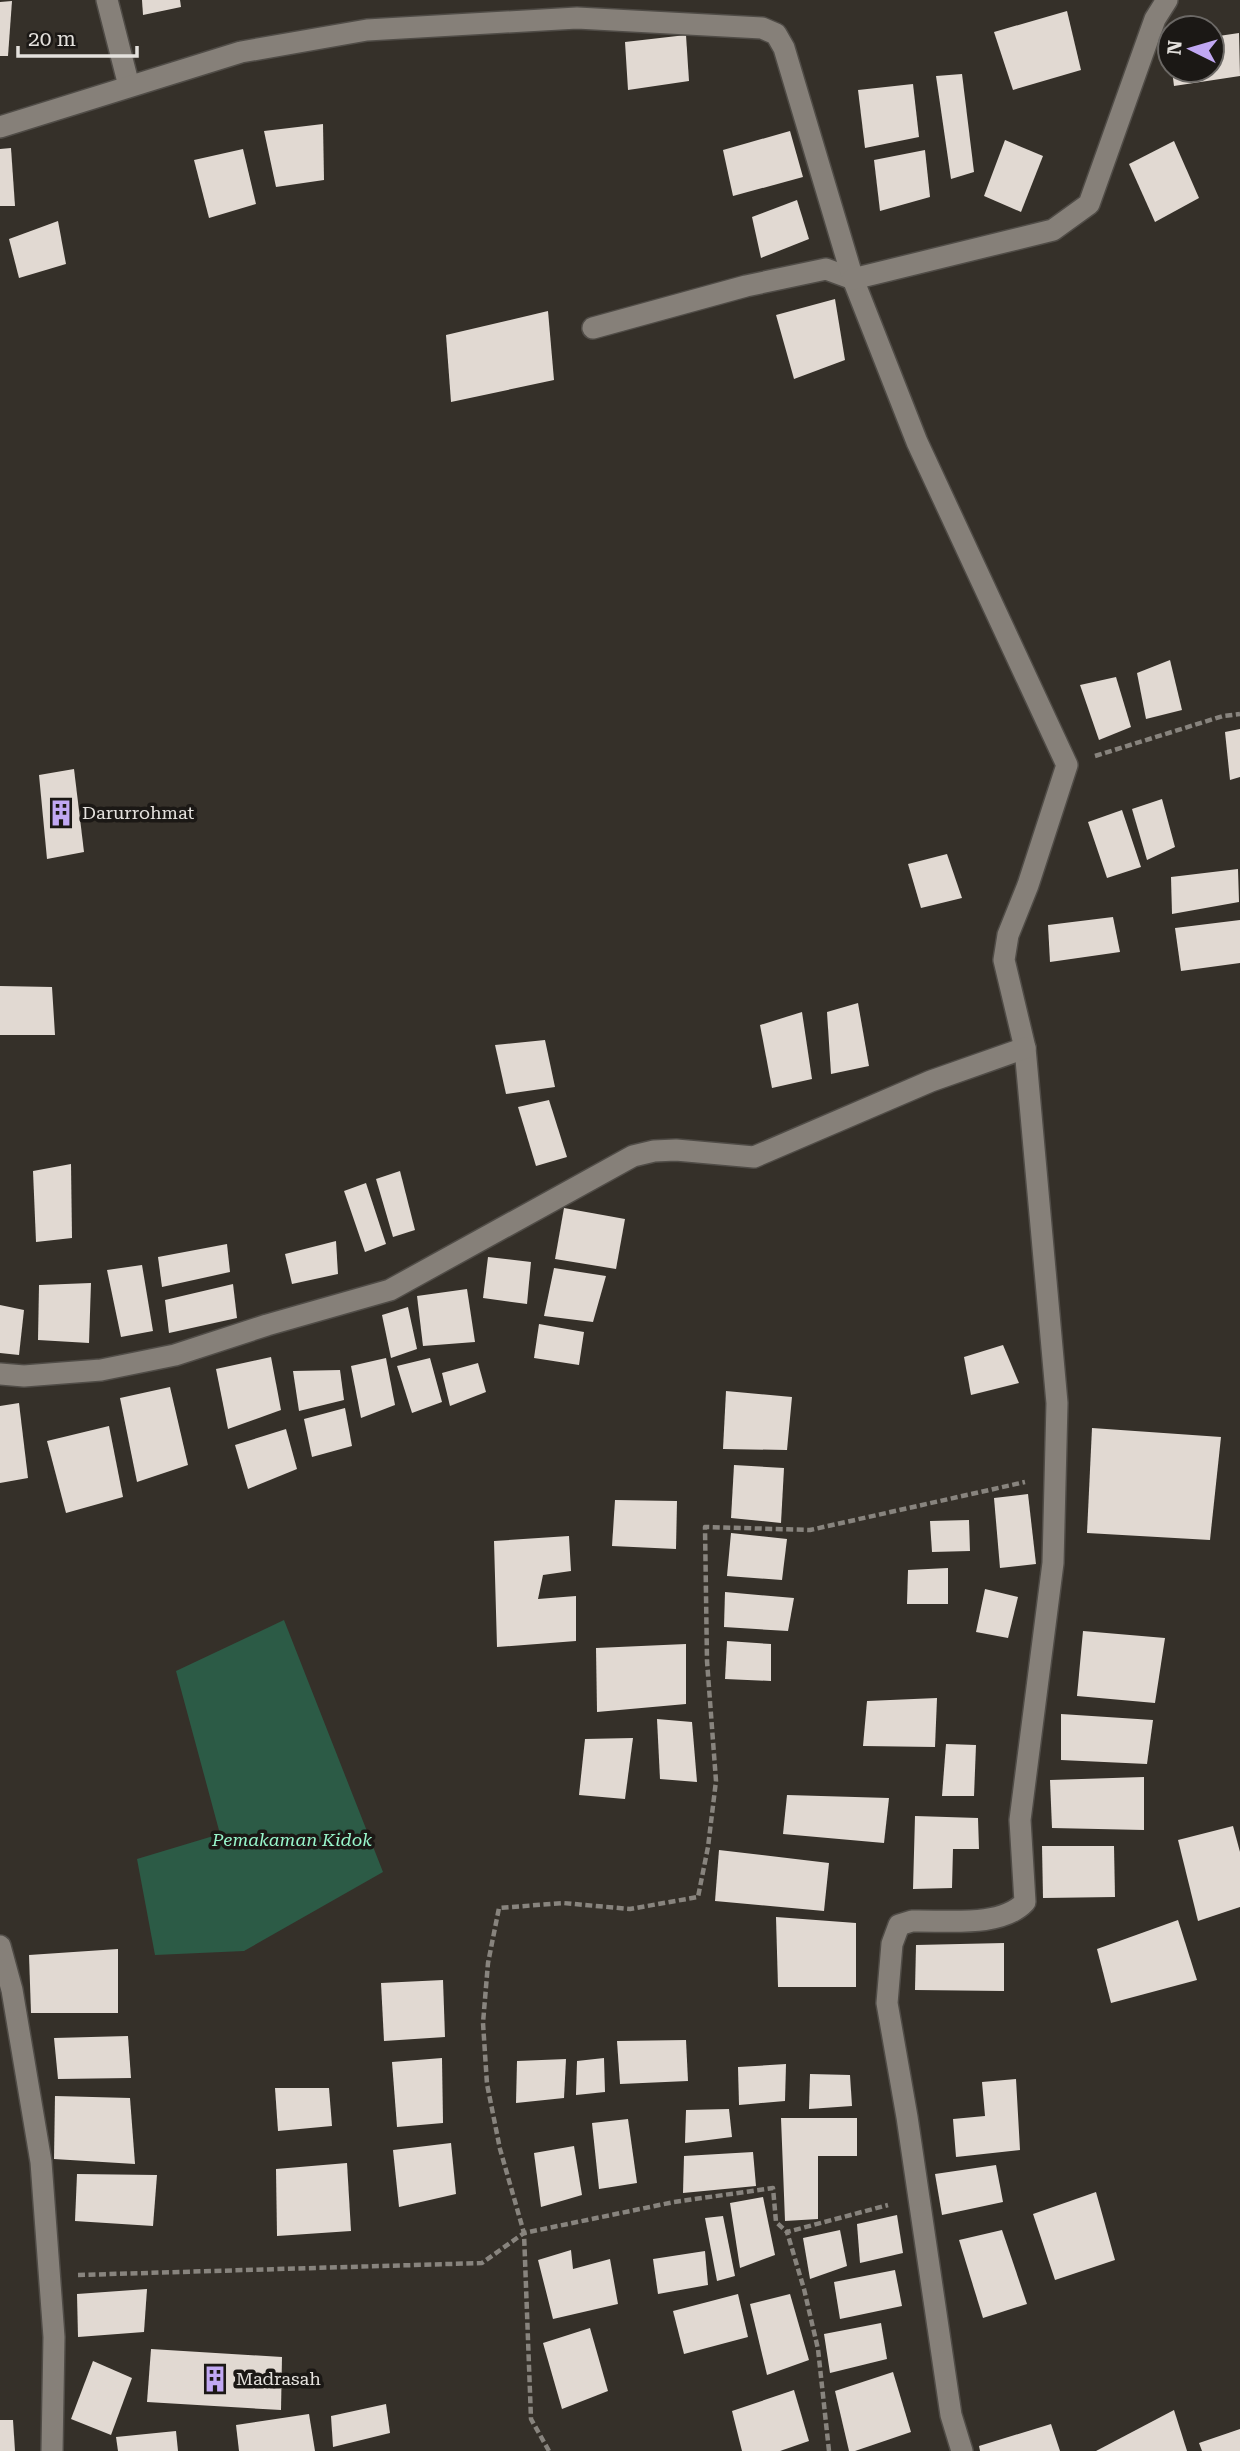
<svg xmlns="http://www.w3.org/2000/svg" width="1240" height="2451" viewBox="0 0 1240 2451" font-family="'Roboto Serif',serif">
	<rect width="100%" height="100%" fill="#353029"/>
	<path fill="#2c5b46" d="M 284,1620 L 383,1872 L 244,1951 L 155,1955 L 137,1859 L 220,1834 L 176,1671 Z"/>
	<g fill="#e1d9d2">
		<path d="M 142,0 L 180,0 L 181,7 L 143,15 Z"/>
		<path d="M 12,1 L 8,56 L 0,56 L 0,2 Z"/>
		<path d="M 1067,11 L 1081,70 L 1013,90 L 994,32 Z"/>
		<path d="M 1239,33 L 1240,76 L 1174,86 L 1172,70 L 1212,70 L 1212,37 Z"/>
		<path d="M 686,35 L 689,81 L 628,90 L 625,42 Z"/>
		<path d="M 962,74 L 974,172 L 951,179 L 936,76 Z"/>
		<path d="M 913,84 L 919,137 L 865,148 L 858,90 Z"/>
		<path d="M 323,124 L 324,180 L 276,187 L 264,131 Z"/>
		<path d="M 790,131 L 803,177 L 733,196 L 723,150 Z"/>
		<path d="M 1005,140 L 1043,156 L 1021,212 L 984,196 Z"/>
		<path d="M 1174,141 L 1199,198 L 1155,222 L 1129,164 Z"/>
		<path d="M 11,148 L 15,206 L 0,206 L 0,149 Z"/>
		<path d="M 243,149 L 256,204 L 209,218 L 194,160 Z"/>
		<path d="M 925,150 L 930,197 L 880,211 L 874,160 Z"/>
		<path d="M 797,200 L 809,239 L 761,258 L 752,217 Z"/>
		<path d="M 58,221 L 66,264 L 19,278 L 9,239 Z"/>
		<path d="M 835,299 L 845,360 L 794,379 L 776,315 Z"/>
		<path d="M 548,311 L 554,380 L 451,402 L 446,335 Z"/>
		<path d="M 1170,660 L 1182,710 L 1146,719 L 1137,673 Z"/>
		<path d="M 1116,677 L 1131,727 L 1099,740 L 1080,685 Z"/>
		<path d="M 1240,729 L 1240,777 L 1230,780 L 1225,732 Z"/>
		<path d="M 74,769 L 84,852 L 47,859 L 39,775 Z"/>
		<path d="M 1162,799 L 1175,847 L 1147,860 L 1132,809 Z"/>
		<path d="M 1122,810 L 1141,867 L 1107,878 L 1088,822 Z"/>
		<path d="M 947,854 L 962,898 L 921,908 L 908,864 Z"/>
		<path d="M 1238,869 L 1239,902 L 1172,914 L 1171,877 Z"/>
		<path d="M 1113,917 L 1120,952 L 1050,962 L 1048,925 Z"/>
		<path d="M 1240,920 L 1240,963 L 1181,971 L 1175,928 Z"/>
		<path d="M 0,986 L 52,987 L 55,1035 L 0,1035 Z"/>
		<path d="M 858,1003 L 869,1066 L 831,1074 L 827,1012 Z"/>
		<path d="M 802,1012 L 812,1079 L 772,1088 L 760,1025 Z"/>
		<path d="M 545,1040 L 555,1087 L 506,1094 L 495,1045 Z"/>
		<path d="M 549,1100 L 567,1157 L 536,1166 L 518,1107 Z"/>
		<path d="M 71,1164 L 72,1238 L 36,1242 L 33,1171 Z"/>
		<path d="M 400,1171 L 415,1230 L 393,1237 L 376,1179 Z"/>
		<path d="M 366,1183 L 386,1244 L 365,1252 L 344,1191 Z"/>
		<path d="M 564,1208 L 625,1219 L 616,1269 L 555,1259 Z"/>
		<path d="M 336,1241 L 338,1274 L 292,1284 L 285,1254 Z"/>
		<path d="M 227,1244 L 230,1272 L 162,1287 L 158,1257 Z"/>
		<path d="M 488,1257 L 531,1262 L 527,1304 L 483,1298 Z"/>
		<path d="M 142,1265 L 153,1331 L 121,1337 L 107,1270 Z"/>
		<path d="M 554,1268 L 606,1276 L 593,1322 L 544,1316 Z"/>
		<path d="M 91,1283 L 89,1343 L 38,1340 L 39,1285 Z"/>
		<path d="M 233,1284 L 237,1318 L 169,1333 L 165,1300 Z"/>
		<path d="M 467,1289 L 475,1342 L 423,1346 L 417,1296 Z"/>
		<path d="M 0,1305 L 24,1310 L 19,1355 L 0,1353 Z"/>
		<path d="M 408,1307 L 417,1349 L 391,1358 L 382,1315 Z"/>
		<path d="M 539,1324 L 584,1332 L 579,1365 L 534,1358 Z"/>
		<path d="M 1003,1345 L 1019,1383 L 971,1395 L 964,1357 Z"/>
		<path d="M 271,1357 L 281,1410 L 228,1429 L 216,1369 Z"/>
		<path d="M 386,1358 L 395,1405 L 361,1418 L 351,1366 Z"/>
		<path d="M 430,1358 L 442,1402 L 412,1413 L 397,1366 Z"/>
		<path d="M 478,1363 L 486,1392 L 450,1406 L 442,1373 Z"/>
		<path d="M 340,1370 L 344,1400 L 299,1411 L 293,1371 Z"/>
		<path d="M 170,1387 L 188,1465 L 137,1482 L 120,1398 Z"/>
		<path d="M 726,1391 L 792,1397 L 787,1450 L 723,1449 Z"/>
		<path d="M 19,1403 L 28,1478 L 0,1483 L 0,1406 Z"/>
		<path d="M 345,1408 L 352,1446 L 312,1457 L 304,1419 Z"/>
		<path d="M 109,1426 L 123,1497 L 66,1513 L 47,1441 Z"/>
		<path d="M 1092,1428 L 1221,1437 L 1210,1540 L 1087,1533 Z"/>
		<path d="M 286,1429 L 297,1469 L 248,1489 L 235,1445 Z"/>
		<path d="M 734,1465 L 784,1468 L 781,1523 L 731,1518 Z"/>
		<path d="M 1028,1494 L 1036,1564 L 1000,1568 L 994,1498 Z"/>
		<path d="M 615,1500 L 677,1501 L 676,1549 L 612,1546 Z"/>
		<path d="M 969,1520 L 970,1551 L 932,1552 L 930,1521 Z"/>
		<path d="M 731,1533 L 787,1539 L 782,1580 L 727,1576 Z"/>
		<path d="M 569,1536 L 571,1571 L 543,1575 L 538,1599 L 576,1596 L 576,1641 L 497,1647 L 494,1541 Z"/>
		<path d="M 948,1568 L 948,1604 L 907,1604 L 908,1570 Z"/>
		<path d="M 985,1589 L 1018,1597 L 1008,1638 L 976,1632 Z"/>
		<path d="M 725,1592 L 794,1598 L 788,1631 L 724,1627 Z"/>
		<path d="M 1083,1631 L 1165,1638 L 1155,1703 L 1077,1696 Z"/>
		<path d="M 727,1641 L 771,1644 L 771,1681 L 725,1679 Z"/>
		<path d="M 686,1644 L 686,1704 L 597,1712 L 596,1648 Z"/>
		<path d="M 937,1698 L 935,1747 L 863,1746 L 867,1701 Z"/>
		<path d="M 1061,1714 L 1153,1720 L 1147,1764 L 1061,1760 Z"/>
		<path d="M 657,1719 L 692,1722 L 697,1782 L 660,1779 Z"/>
		<path d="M 633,1738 L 625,1799 L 579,1795 L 585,1739 Z"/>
		<path d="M 946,1744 L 976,1745 L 974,1796 L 942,1796 Z"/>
		<path d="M 1144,1777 L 1144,1830 L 1052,1828 L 1050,1780 Z"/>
		<path d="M 787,1795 L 889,1798 L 884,1843 L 783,1834 Z"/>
		<path d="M 915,1816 L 978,1818 L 979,1849 L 953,1849 L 952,1888 L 913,1889 Z"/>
		<path d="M 1233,1826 L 1240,1852 L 1240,1907 L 1198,1921 L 1178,1840 Z"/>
		<path d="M 1042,1846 L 1114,1846 L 1115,1897 L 1043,1898 Z"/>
		<path d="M 719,1850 L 829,1863 L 824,1911 L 715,1901 Z"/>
		<path d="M 776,1917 L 856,1923 L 856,1987 L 778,1987 Z"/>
		<path d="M 1178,1920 L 1197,1980 L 1111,2003 L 1097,1949 Z"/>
		<path d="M 1004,1943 L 1004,1991 L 915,1990 L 916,1945 Z"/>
		<path d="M 118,1949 L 118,2013 L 31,2013 L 29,1955 Z"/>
		<path d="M 443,1980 L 445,2037 L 384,2041 L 381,1983 Z"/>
		<path d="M 128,2036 L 131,2078 L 58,2079 L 54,2038 Z"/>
		<path d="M 686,2040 L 688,2081 L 620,2084 L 617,2041 Z"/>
		<path d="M 442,2058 L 443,2123 L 397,2127 L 392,2062 Z"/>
		<path d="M 604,2058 L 605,2092 L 576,2095 L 577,2061 Z"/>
		<path d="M 566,2059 L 564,2098 L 516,2103 L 517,2061 Z"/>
		<path d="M 786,2064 L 785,2101 L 739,2105 L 738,2067 Z"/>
		<path d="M 810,2074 L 850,2075 L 852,2106 L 809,2109 Z"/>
		<path d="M 1016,2079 L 1020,2150 L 956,2157 L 953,2119 L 985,2116 L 982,2082 Z"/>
		<path d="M 275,2088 L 329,2088 L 332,2126 L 278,2131 Z"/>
		<path d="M 55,2096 L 130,2098 L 135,2164 L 54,2159 Z"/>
		<path d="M 729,2109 L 732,2137 L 685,2143 L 686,2110 Z"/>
		<path d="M 781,2118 L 857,2118 L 857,2156 L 818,2156 L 818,2219 L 785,2221 Z"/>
		<path d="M 628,2119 L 637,2183 L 599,2189 L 592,2123 Z"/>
		<path d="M 451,2143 L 456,2194 L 399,2207 L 393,2150 Z"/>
		<path d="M 574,2146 L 582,2195 L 541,2207 L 534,2153 Z"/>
		<path d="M 753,2152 L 756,2186 L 683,2193 L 684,2156 Z"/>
		<path d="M 347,2163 L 351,2231 L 277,2236 L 276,2169 Z"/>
		<path d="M 996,2165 L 1003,2202 L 942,2215 L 935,2174 Z"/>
		<path d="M 77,2174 L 157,2175 L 153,2226 L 75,2221 Z"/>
		<path d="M 1096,2192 L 1115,2260 L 1055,2280 L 1033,2214 Z"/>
		<path d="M 763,2197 L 775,2255 L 740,2268 L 730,2203 Z"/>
		<path d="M 897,2215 L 903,2253 L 860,2263 L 857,2224 Z"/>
		<path d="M 723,2216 L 735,2276 L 717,2281 L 705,2218 Z"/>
		<path d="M 840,2230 L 847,2266 L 810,2279 L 803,2238 Z"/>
		<path d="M 1002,2230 L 1027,2304 L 983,2318 L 959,2240 Z"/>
		<path d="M 571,2250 L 573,2269 L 610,2259 L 618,2304 L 553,2319 L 538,2260 Z"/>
		<path d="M 705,2251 L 708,2285 L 658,2294 L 653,2259 Z"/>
		<path d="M 895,2270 L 902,2306 L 840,2319 L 834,2282 Z"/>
		<path d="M 147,2289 L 144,2332 L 78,2337 L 77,2294 Z"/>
		<path d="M 738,2294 L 748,2337 L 684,2354 L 673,2311 Z"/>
		<path d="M 790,2294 L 809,2360 L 767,2375 L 750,2304 Z"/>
		<path d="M 881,2323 L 887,2359 L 830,2373 L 824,2334 Z"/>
		<path d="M 590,2328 L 608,2391 L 562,2409 L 543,2343 Z"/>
		<path d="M 151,2349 L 282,2357 L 281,2410 L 147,2402 Z"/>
		<path d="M 93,2361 L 132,2378 L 111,2435 L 71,2419 Z"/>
		<path d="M 893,2372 L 911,2432 L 855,2451 L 849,2451 L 835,2391 Z"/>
		<path d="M 794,2390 L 809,2441 L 780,2451 L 742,2451 L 732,2411 Z"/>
		<path d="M 386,2404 L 390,2433 L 333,2447 L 331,2416 Z"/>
		<path d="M 1174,2410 L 1187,2451 L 1096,2451 Z"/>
		<path d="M 309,2414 L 315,2451 L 239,2451 L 236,2425 Z"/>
		<path d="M 0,2420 L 13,2420 L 15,2451 L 0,2451 Z"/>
		<path d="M 1051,2424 L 1060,2451 L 980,2451 L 979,2446 Z"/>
		<path d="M 1240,2429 L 1240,2451 L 1202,2451 L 1199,2443 Z"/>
		<path d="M 176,2431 L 178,2451 L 118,2451 L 116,2437 Z"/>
	</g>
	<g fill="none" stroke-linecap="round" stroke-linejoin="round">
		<g stroke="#504c47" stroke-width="24">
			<path id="service" d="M 593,328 L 746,286 L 826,269 L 853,279"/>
		</g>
		<g stroke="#504c47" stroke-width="24">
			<g id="minor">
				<path d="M 107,0 L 129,86"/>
				<path d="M 0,127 L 241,52 L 367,30 L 577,18 L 762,28 L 776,34 L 784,48 L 853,279 L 917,442 L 1067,765 L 1028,885 L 1008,935 L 1004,960 L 1025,1048 L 1057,1403 L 1053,1563 L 1020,1820 L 1025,1902 C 1001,1928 946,1920 912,1921 L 899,1925 L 892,1944 L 887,2003 L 907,2117 L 951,2415 L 962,2451"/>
				<path d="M 853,279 L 1053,230 L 1089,204 L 1155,19 L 1167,0"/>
				<path d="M 0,1374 L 24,1376 L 101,1370 L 175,1355 L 267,1325 L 390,1290 L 633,1156 L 654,1151 L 676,1150 L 754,1157 L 931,1081 L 1025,1048"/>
				<path d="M 0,1946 L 12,1990 L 41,2162 L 54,2337 L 52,2451"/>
			</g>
		</g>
		<g stroke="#88847e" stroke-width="4.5" stroke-dasharray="7 3.5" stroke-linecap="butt">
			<path d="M 1095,756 L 1223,716 L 1240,714"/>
			<path d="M 78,2275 L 482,2263 L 524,2233 L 674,2202 L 773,2188 L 776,2222 L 787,2232"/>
			<path d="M 549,2451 L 531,2419 L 524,2233 L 500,2149 L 487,2084 L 483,2023 L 488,1963 L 499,1908 L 563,1903 L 630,1909 L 698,1897 L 708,1847 L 716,1781 L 707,1661 L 705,1527 L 810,1530 L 1025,1482"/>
			<path d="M 829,2451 L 818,2349 L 804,2289 L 787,2232 L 888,2205"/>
		</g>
		<use href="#service" stroke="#868079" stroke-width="21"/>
		<use href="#minor" stroke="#868079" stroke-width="21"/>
	</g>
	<defs>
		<g id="building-bare" transform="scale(2.1)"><path d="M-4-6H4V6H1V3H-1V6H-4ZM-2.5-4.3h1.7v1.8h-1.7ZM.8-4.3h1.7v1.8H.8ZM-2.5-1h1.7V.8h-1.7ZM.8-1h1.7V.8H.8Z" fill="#c1a8f3" stroke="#1b1815" stroke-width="2.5" paint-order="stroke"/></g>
	</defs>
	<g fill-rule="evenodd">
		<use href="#building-bare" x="61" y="813"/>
		<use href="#building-bare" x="215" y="2379"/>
	</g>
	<g text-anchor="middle" stroke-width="7" stroke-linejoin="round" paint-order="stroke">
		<g font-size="18" fill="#e4e1dd" stroke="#1b1815" text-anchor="start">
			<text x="82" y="819">Darurrohmat</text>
			<text x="236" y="2385">Madrasah</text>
		</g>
		<g font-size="18" font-style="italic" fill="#98f6cb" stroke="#1b1815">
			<text x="292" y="1846">Pemakaman Kidok</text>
		</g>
	</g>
	<g transform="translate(1191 49) rotate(275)"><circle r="33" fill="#1b1815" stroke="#6b6865" stroke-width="2"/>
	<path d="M0-5L12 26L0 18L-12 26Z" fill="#c1a8f3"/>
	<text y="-10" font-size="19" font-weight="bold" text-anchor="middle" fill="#e4e1dd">N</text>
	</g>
	<path d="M18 46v10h119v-10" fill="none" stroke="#e4e1dd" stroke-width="3.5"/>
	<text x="28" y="46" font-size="21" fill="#e4e1dd" stroke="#1b1815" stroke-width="5" paint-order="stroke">20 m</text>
</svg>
